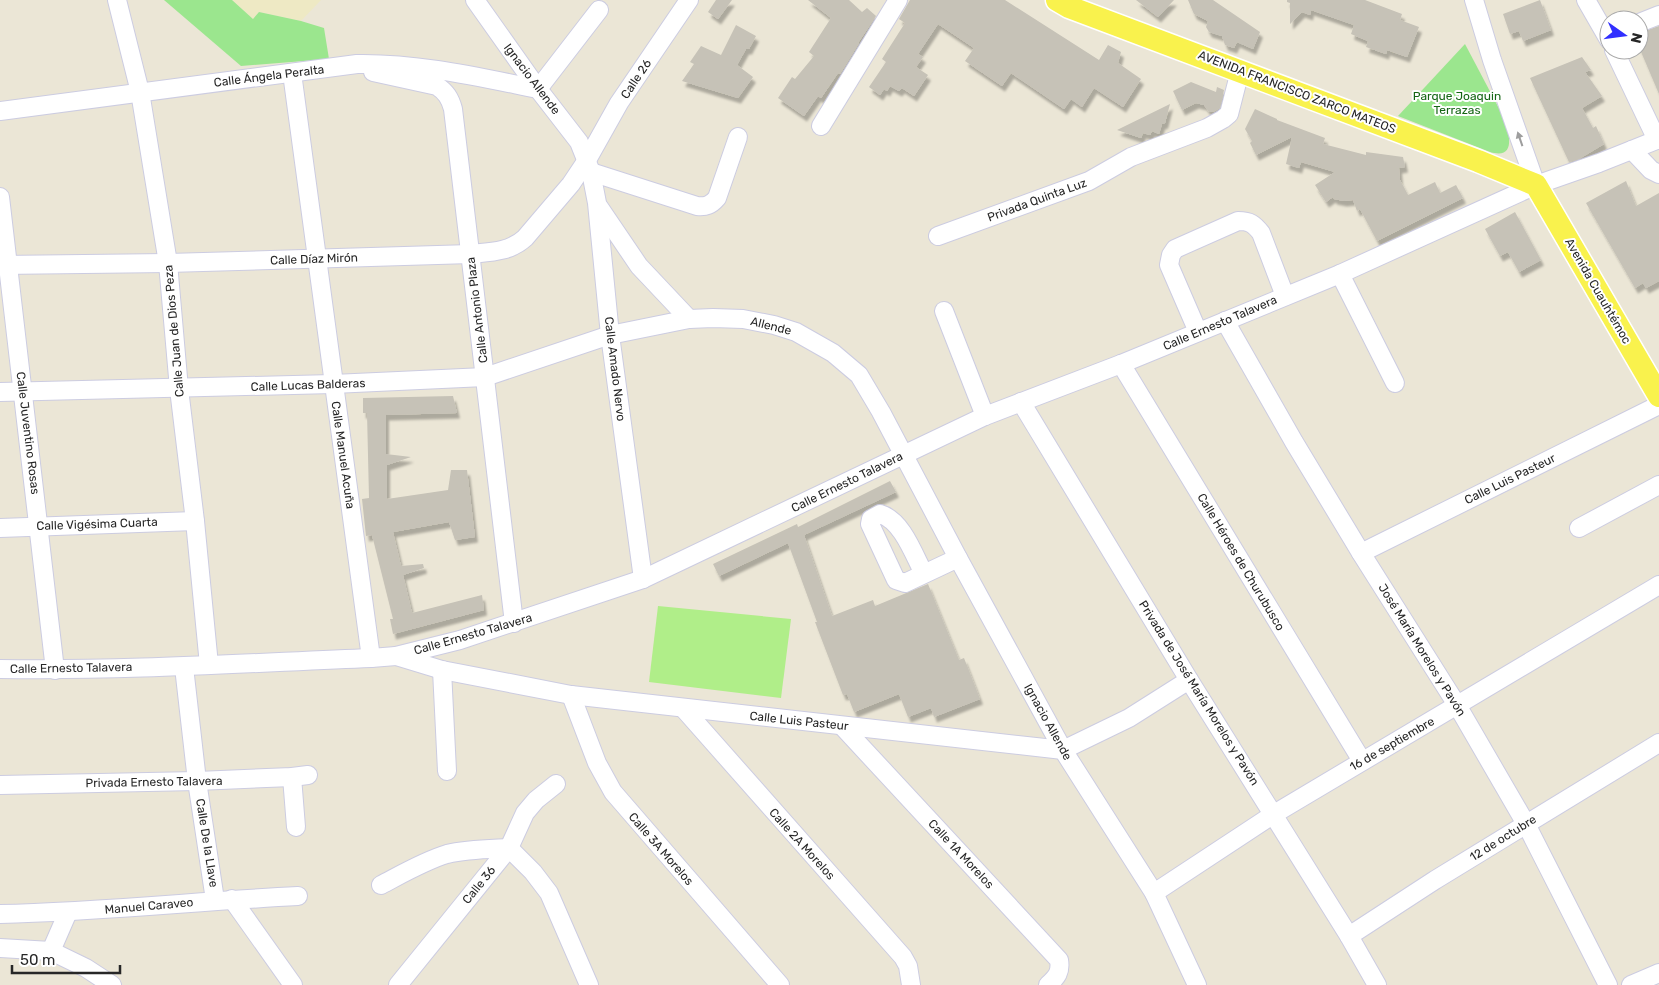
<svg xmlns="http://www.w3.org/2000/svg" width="1659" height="985" viewBox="0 0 1659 985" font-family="Rubik,sans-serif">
	<defs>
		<filter id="shadow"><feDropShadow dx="3" dy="5.5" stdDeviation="1" flood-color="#0004"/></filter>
	</defs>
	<rect width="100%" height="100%" fill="#ebe6d6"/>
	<path fill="#eee9c4" d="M 232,0 L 321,0 L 301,21 L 259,12 L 253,19 Z"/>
	<g fill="#9be68e">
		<path d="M 164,0 L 232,0 L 253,19 L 259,12 L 301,21 L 324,28 L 329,59 L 241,66 Z"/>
		<path d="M 1465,44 L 1504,118 C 1509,133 1517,160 1490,152 L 1398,116 Z"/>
	</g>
	<path fill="#b0ee89" d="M 658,606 L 791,619 L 781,698 L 649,682 Z"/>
	<g fill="#c6c2b7" filter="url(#shadow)">
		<path d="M 716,0 L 732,0 L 718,19 L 708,12 Z"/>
		<path d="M 808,0 L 849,0 L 862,12 L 867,8 L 876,16 L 858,43 L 859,43 L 840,74 L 838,73 L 821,98 L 818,96 L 804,116 L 778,98 L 792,77 L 795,79 L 814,56 L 809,52 L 831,18 Z"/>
		<path d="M 910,0 L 1005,0 L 1099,60 L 1108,45 L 1121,52 L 1118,63 L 1141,79 L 1123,107 L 1094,88 L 1082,107 L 1071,99 L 1064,109 L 1011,73 L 1002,86 L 965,61 L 974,48 L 938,24 L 918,54 L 923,57 L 916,67 L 928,75 L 914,96 L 902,88 L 899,91 L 890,86 L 887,91 L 884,89 L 880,95 L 869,87 L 886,62 L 882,59 L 905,23 L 899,19 Z"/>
		<path d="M 1136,0 L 1174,0 L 1158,17 Z"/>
		<path d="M 1188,0 L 1213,0 L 1260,32 L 1253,49 L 1237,42 L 1234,48 L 1225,45 L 1222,36 L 1209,32 L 1206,27 L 1208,21 L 1194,14 Z"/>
		<path d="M 1287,0 L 1365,0 L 1402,14 L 1400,20 L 1419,27 L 1407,57 L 1387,50 L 1386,54 L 1366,47 L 1368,41 L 1351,34 L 1354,25 L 1311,10 L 1310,15 L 1302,12 L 1290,24 L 1290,3 L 1287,2 Z"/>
		<path d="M 1540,0 L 1551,30 L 1523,41 L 1519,31 L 1510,34 L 1503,14 Z"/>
		<path d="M 736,25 L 756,36 L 749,49 L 746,49 L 737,65 L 753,77 L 738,98 L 682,81 L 694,64 L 690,62 L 701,46 L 721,55 Z"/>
		<path d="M 1659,26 L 1659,94 L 1639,47 L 1639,33 Z"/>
		<path d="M 1582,57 L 1591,70 L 1585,72 L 1602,96 L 1582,108 L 1593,128 L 1596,126 L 1604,144 L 1579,159 L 1569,162 L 1530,78 Z"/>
		<path d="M 1191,82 L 1216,92 L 1217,87 L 1224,90 L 1220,108 L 1213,112 L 1209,112 L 1204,105 L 1196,103 L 1182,110 L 1173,91 Z"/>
		<path d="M 1170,104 L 1165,123 L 1162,124 L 1159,134 L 1152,131 L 1150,135 L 1143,133 L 1141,138 L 1117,130 Z"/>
		<path d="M 1255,109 L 1277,119 L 1277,120 L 1325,138 L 1323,144 L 1366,155 L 1366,152 L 1403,157 L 1405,167 L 1399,168 L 1400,180 L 1408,195 L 1435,182 L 1440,193 L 1456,185 L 1463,198 L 1377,241 L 1360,209 L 1357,211 L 1353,200 L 1344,201 L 1334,199 L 1333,197 L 1326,202 L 1315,185 L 1335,172 L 1301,162 L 1299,168 L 1286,164 L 1292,137 L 1256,155 L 1250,143 L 1252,141 L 1245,129 Z"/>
		<path d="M 1626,181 L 1636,206 L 1659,193 L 1659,281 L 1646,288 L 1643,283 L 1635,288 L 1586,203 Z"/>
		<path d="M 1515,212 L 1541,260 L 1519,272 L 1508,252 L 1500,256 L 1485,229 Z"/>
		<path d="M 453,396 L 457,413 L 386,415 L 386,454 L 411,457 L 387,465 L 387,499 L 448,490 L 451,470 L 467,470 L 475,537 L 455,540 L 449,522 L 393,532 L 401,566 L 423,564 L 424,568 L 403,575 L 412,613 L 482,595 L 484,610 L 393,634 L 390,619 L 393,619 L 372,535 L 366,536 L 362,499 L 369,498 L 367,413 L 363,413 L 363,398 Z"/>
		<path d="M 890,481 L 896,492 L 804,535 L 832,616 L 873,600 L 875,606 L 928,584 L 959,660 L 964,658 L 980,699 L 934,717 L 931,708 L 908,717 L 899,694 L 854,712 L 847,694 L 843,695 L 815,622 L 817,622 L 788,543 L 719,576 L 713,564 L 797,524 L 798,527 Z"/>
	</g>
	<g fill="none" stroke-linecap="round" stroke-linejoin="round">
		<g stroke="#cccce1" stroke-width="20">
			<g id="minor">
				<path d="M 117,0 L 140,92 L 168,263 L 179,389 L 195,521 L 209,665"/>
				<path d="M 475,0 L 538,89 L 579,142 L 591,172 L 597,203 L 610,335 L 643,579"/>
				<path d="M 1474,0 L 1492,60 L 1536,185"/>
				<path d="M 1586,0 L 1609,40"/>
				<path d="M 1639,23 L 1659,15"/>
				<path d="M 1614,50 L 1657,140"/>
				<path d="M 373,72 L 437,86 C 446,92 450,98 453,109 L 514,623"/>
				<path d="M 292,73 L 371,658"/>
				<path d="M 0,111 L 357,64 C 419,63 478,77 538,89 L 599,10"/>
				<path d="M 821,126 L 898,0"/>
				<path d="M 1632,150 L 1651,170 L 1659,174"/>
				<path d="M 591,172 L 697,206 C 706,207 711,205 717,198 L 738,137"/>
				<path d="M 0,197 L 55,670"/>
				<path d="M 599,207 L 639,266 L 689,319"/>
				<path d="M 938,236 L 1089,181 L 1131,157 L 1207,128 L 1223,119 L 1229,114 L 1240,71"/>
				<path d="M 0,265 L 168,263 L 471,254 C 490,252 510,252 525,238 L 571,184 L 587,160 L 619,103 L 689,0"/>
				<path d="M 1340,274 L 1395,383"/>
				<path d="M 944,311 L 985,416"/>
				<path d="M 1225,321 L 1294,442 L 1361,553 L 1457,705 L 1526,824 L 1608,985"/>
				<path d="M 1198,332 L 1169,265 L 1171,255 L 1175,249 L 1238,221 C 1250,221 1254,224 1261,233 L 1285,296"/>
				<path d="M 1121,364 L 1362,761"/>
				<path d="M 0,392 L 333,384 L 485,377 L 610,335 L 689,319 L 713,318 L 743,319 L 774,325 L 796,332 L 833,353 L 859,375 L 881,412 L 958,558 L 1063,750 L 1154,893 L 1197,985"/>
				<path d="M 1021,402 L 1189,680 L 1349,936 L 1377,985"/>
				<path d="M 0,528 L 195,521"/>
				<path d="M 1579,528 L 1659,485"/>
				<path d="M 1361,553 L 1659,405"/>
				<path d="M 924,574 C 914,555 902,520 880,514 L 871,519 L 870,524 L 896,580 L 905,583 L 958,558"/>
				<path d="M 396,656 L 442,670 L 571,695 L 1063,750 L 1129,718 L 1189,680"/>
				<path d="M 184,667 L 197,781 L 215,900"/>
				<path d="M 0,669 C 124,671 247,663 371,658 L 396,656 L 460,640 L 643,579 L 985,416 L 1121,364 L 1340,274 L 1536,185 L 1599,163 L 1659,139"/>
				<path d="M 442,670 L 447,771"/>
				<path d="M 571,695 L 597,763 L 613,792 L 780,985"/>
				<path d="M 683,708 L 903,957 L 908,966 L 911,985"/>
				<path d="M 842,726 L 1059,960 C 1061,972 1057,977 1048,985"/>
				<path d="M 292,777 L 296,827"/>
				<path d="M 0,785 L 197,781 L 292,777 L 308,775"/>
				<path d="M 381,885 C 402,874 424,861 447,854 C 467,849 489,849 509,848 L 533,872 L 549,893 L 589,985"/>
				<path d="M 1154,893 L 1274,814 L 1659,585"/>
				<path d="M 232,899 L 293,985"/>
				<path d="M 0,914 C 100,912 199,901 298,896"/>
				<path d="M 1349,936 L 1435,880 L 1659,743"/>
				<path d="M 0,948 L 51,951 L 86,968 L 112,985"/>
				<path d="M 51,951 L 68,912"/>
				<path d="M 398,985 L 509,848 L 525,813 L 536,800 L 556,784"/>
				<path d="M 1631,985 L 1659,973"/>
			</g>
		</g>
		<g stroke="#fff" stroke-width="25">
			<path id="major" d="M 1057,0 L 1069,7 L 1478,161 L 1536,185 L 1659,396"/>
		</g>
		<use href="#minor" stroke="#fff" stroke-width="18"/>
		<use href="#major" stroke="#f9f24d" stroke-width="22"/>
	</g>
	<defs><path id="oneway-solid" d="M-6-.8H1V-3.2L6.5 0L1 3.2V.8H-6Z" transform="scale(1.25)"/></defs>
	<use fill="#9e9e9e" href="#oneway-solid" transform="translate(1520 139) rotate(-109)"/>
	<g text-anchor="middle" stroke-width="4" stroke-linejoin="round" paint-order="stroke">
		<g font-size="12" fill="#272727" stroke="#fff">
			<text transform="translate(269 76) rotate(-7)" y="4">Calle Ángela Peralta</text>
			<text transform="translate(532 79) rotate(53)" y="4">Ignacio Allende</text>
			<text transform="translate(636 79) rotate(-56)" y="4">Calle 26</text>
			<text transform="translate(1297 92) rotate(21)" y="4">AVENIDA FRANCISCO ZARCO MATEOS</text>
			<text transform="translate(1037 200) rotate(-20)" y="4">Privada Quinta Luz</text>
			<text transform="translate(314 259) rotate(-2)" y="4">Calle Díaz Mirón</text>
			<text transform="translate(1598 291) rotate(60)" y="4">Avenida Cuauhtémoc</text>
			<text transform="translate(477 310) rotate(-97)" y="4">Calle Antonio Plaza</text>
			<text transform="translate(1220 323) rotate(-23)" y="4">Calle Ernesto Talavera</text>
			<text transform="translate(771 326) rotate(14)" y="4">Allende</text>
			<text transform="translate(174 331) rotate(-95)" y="4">Calle Juan de Dios Peza</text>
			<text transform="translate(615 369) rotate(83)" y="4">Calle Amado Nervo</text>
			<text transform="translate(308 385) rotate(-2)" y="4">Calle Lucas Balderas</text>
			<text transform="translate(28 433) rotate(83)" y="4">Calle Juventino Rosas</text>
			<text transform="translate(343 455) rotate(82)" y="4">Calle Manuel Acuña</text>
			<text transform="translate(1510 479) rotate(-26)" y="4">Calle Luis Pasteur</text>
			<text transform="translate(847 482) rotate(-26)" y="4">Calle Ernesto Talavera</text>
			<text transform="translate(97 524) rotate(-2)" y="4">Calle Vigésima Cuarta</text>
			<text transform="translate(1241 562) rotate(59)" y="4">Calle Héroes de Churubusco</text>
			<text transform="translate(473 634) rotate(-16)" y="4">Calle Ernesto Talavera</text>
			<text transform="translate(1422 650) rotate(58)" y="4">José María Morelos y Pavón</text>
			<text transform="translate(71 668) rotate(-1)" y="4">Calle Ernesto Talavera</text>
			<text transform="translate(1199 693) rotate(58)" y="4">Privada de José María Morelos y Pavón</text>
			<text transform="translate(799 721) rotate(6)" y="4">Calle Luis Pasteur</text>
			<text transform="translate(1048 722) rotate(61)" y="4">Ignacio Allende</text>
			<text transform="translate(1392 744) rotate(-30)" y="4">16 de septiembre</text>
			<text transform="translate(154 782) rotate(-1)" y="4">Privada Ernesto Talavera</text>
			<text transform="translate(1503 838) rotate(-32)" y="4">12 de octubre</text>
			<text transform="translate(207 843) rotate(81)" y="4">Calle De la Llave</text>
			<text transform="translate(802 844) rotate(48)" y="4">Calle 2A Morelos</text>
			<text transform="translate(661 849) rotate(49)" y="4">Calle 3A Morelos</text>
			<text transform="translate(961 854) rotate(47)" y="4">Calle 1A Morelos</text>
			<text transform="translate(479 885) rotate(-51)" y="4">Calle 36</text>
			<text transform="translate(149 906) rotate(-5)" y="4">Manuel Caraveo</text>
		</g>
		<g font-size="12" fill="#156614" stroke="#fff">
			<text x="1457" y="100">Parque Joaquin<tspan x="1457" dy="14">Terrazas</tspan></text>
		</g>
	</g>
	<g transform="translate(1624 35) rotate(104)"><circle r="24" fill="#ffffff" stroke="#a9a9a9"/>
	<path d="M0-4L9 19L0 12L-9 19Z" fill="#312fff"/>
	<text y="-8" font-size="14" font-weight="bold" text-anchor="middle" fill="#272727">N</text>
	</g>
	<path d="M12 965v8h108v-8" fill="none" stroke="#272727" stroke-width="2.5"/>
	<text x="20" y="965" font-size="15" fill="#272727" stroke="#ffffff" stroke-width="4" paint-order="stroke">50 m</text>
</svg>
